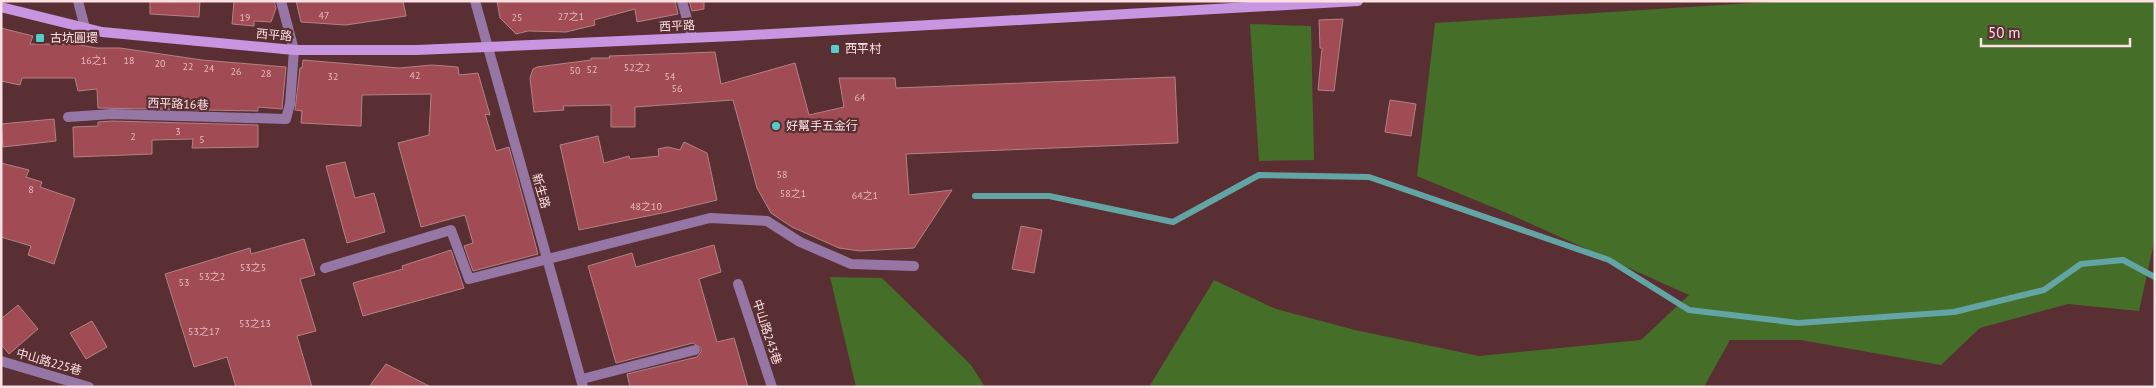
<svg xmlns="http://www.w3.org/2000/svg" width="2156" height="388" viewBox="0 0 2156 388" font-family="'PT Sans','Noto Sans TC',sans-serif">
	<rect width="100%" height="100%" fill="#592f33"/>
	<g fill="#456e28">
		<path d="M 1785,1 L 2155,1 L 2155,238 L 2139,311 L 2068,304 L 1980,328 L 1941,365 L 1801,340 L 1730,340 L 1704,387 L 1149,387 L 1214,280 L 1276,309 L 1355,330 L 1479,356 L 1641,340 L 1689,295 L 1509,214 L 1417,176 L 1435,23 Z"/>
		<path d="M 1250,24 L 1311,26 L 1314,160 L 1259,161 Z"/>
		<path d="M 830,277 L 882,278 L 971,365 L 985,387 L 856,387 Z"/>
	</g>
	<g fill="none" stroke-linecap="round" stroke-linejoin="round">
		<path stroke="#62a5a4" stroke-width="6" d="M 975,196 L 1049,196 L 1173,222 L 1259,175 L 1369,177 L 1609,260 L 1689,310 L 1798,323 L 1954,312 L 2044,290 L 2081,264 L 2123,260 L 2155,277"/>
	</g>
	<g fill="#a14b55" stroke="#b38285">
		<path d="M 150,1 L 200,1 L 199,17 L 150,14 Z"/>
		<path d="M 234,1 L 274,1 L 276,8 L 271,22 L 254,21 L 254,26 L 232,24 Z"/>
		<path d="M 296,1 L 403,1 L 406,16 L 346,25 L 301,22 Z"/>
		<path d="M 497,1 L 675,1 L 678,14 L 637,22 L 635,9 L 594,20 L 595,25 L 566,32 L 528,31 L 516,34 L 500,18 Z"/>
		<path d="M 689,1 L 704,1 L 704,9 L 692,11 Z"/>
		<path d="M 1343,19 L 1334,91 L 1318,90 L 1322,48 L 1320,48 L 1319,20 Z"/>
		<path d="M 1,28 L 33,36 L 30,44 L 75,44 L 97,48 L 120,48 L 202,60 L 286,67 L 282,109 L 258,107 L 258,111 L 98,108 L 97,89 L 78,91 L 75,78 L 22,78 L 20,85 L 1,81 Z"/>
		<path d="M 715,52 L 721,84 L 795,63 L 809,115 L 844,107 L 839,78 L 895,78 L 896,88 L 1175,77 L 1178,143 L 906,154 L 909,195 L 952,190 L 914,248 L 860,251 L 839,248 L 792,227 L 771,213 L 757,188 L 733,100 L 635,107 L 635,127 L 611,127 L 611,105 L 563,106 L 564,110 L 534,112 L 530,78 L 533,69 L 537,67 L 591,60 L 591,58 L 610,58 L 609,56 Z"/>
		<path d="M 303,60 L 399,68 L 432,65 L 458,67 L 459,75 L 478,73 L 490,115 L 485,114 L 496,151 L 509,147 L 538,254 L 473,271 L 464,246 L 473,243 L 465,215 L 421,227 L 398,143 L 429,135 L 431,94 L 362,95 L 361,126 L 301,123 L 302,111 L 295,110 L 300,68 L 302,68 Z"/>
		<path d="M 1390,100 L 1416,104 L 1411,136 L 1385,132 Z"/>
		<path d="M 54,119 L 56,141 L 3,147 L 1,124 Z"/>
		<path d="M 112,121 L 258,125 L 258,147 L 192,148 L 193,139 L 152,140 L 152,154 L 74,157 L 73,127 L 98,126 L 98,122 Z"/>
		<path d="M 598,136 L 604,163 L 629,156 L 630,159 L 659,156 L 658,149 L 668,147 L 680,150 L 684,142 L 707,153 L 717,200 L 667,212 L 579,230 L 560,145 Z"/>
		<path d="M 345,162 L 355,198 L 374,193 L 385,232 L 347,243 L 326,166 Z"/>
		<path d="M 1,163 L 29,170 L 26,177 L 42,182 L 40,187 L 75,199 L 54,264 L 28,255 L 31,246 L 1,237 Z"/>
		<path d="M 1021,226 L 1042,230 L 1034,273 L 1012,269 Z"/>
		<path d="M 304,239 L 315,275 L 300,279 L 316,331 L 297,336 L 312,387 L 236,387 L 227,357 L 194,367 L 165,274 L 250,248 L 251,254 Z"/>
		<path d="M 714,245 L 721,272 L 699,279 L 717,342 L 734,338 L 748,387 L 630,387 L 627,374 L 697,357 L 701,352 L 701,348 L 693,343 L 616,363 L 588,266 L 632,253 L 636,267 Z"/>
		<path d="M 451,250 L 464,288 L 363,316 L 353,283 L 403,269 L 402,266 Z"/>
		<path d="M 18,305 L 38,329 L 9,354 L 1,344 L 1,319 Z"/>
		<path d="M 92,321 L 107,347 L 86,359 L 70,333 Z"/>
		<path d="M 386,364 L 431,387 L 369,387 Z"/>
	</g>
	<g fill="none" stroke-linecap="round" stroke-linejoin="round">
		<g stroke="#9676a5" stroke-width="10">
			<path d="M 78,1 L 85,28"/>
			<path d="M 475,1 L 583,387"/>
			<path d="M 682,1 L 692,37"/>
			<path d="M 68,117 L 112,114 L 286,119 L 290,104 L 294,50 L 281,1"/>
			<path d="M 325,268 L 451,230 L 469,279 L 710,218 L 767,221 L 800,242 L 851,264 L 914,266"/>
			<path d="M 738,284 L 772,387"/>
			<path d="M 1,361 L 89,387"/>
			<path d="M 582,379 L 695,350"/>
		</g>
		<path stroke="#c895e0" stroke-width="10" d="M 1,7 L 102,32 L 294,50 L 417,50 L 734,36 L 1358,1"/>
	</g>
	<g fill="#52cdcc" stroke="#592f33" stroke-width="2">
		<rect x="35" y="33" width="10" height="10" rx="2.5"/>
		<rect x="830" y="44" width="10" height="10" rx="2.5"/>
		<circle cx="776" cy="126" r="5"/>
	</g>
	<g text-anchor="middle" stroke-width="4.5" stroke-linejoin="round" paint-order="stroke">
		<g font-size="10" fill="#e6bcbf">
			<text x="324" y="19">47</text>
			<text x="571" y="20">27之1</text>
			<text x="245" y="21">19</text>
			<text x="517" y="21">25</text>
			<text x="94" y="64">16之1</text>
			<text x="129" y="64">18</text>
			<text x="160" y="67">20</text>
			<text x="188" y="70">22</text>
			<text x="637" y="71">52之2</text>
			<text x="209" y="72">24</text>
			<text x="592" y="73">52</text>
			<text x="575" y="74">50</text>
			<text x="236" y="75">26</text>
			<text x="266" y="77">28</text>
			<text x="415" y="79">42</text>
			<text x="333" y="80">32</text>
			<text x="670" y="80">54</text>
			<text x="677" y="92">56</text>
			<text x="860" y="101">64</text>
			<text x="178" y="135">3</text>
			<text x="133" y="140">2</text>
			<text x="202" y="143">5</text>
			<text x="782" y="178">58</text>
			<text x="31" y="193">8</text>
			<text x="793" y="197">58之1</text>
			<text x="865" y="199">64之1</text>
			<text x="646" y="210">48之10</text>
			<text x="253" y="271">53之5</text>
			<text x="212" y="280">53之2</text>
			<text x="184" y="286">53</text>
			<text x="255" y="327">53之13</text>
			<text x="204" y="335">53之17</text>
		</g>
		<g font-size="12" fill="#fde1e2" stroke="#592f33">
			<text transform="translate(677 26) rotate(-3)" y="4">西平路</text>
			<text transform="translate(274 35) rotate(5)" y="4">西平路</text>
			<text transform="translate(178 104) rotate(2)" y="4">西平路16巷</text>
			<text transform="translate(541 191) rotate(74)" y="4">新生路</text>
			<text transform="translate(767 332) rotate(72)" y="4">中山路243巷</text>
			<text transform="translate(49 362) rotate(16)" y="4">中山路225巷</text>
		</g>
		<g font-size="12" fill="#fde1e2" stroke="#592f33" text-anchor="start">
			<text x="50" y="42">古坑圓環</text>
			<text x="845" y="53">西平村</text>
			<text x="786" y="130">好幫手五金行</text>
		</g>
	</g>
	<rect width="2156" height="388" fill="none" stroke="#fde1e2" stroke-width="5"/>
	<path d="M1981 38v8h149v-8" fill="none" stroke="#fde1e2" stroke-width="2.5"/>
	<text x="1988" y="38" font-size="15" fill="#fde1e2" stroke="#592f33" stroke-width="4" paint-order="stroke">50 m</text>
</svg>
